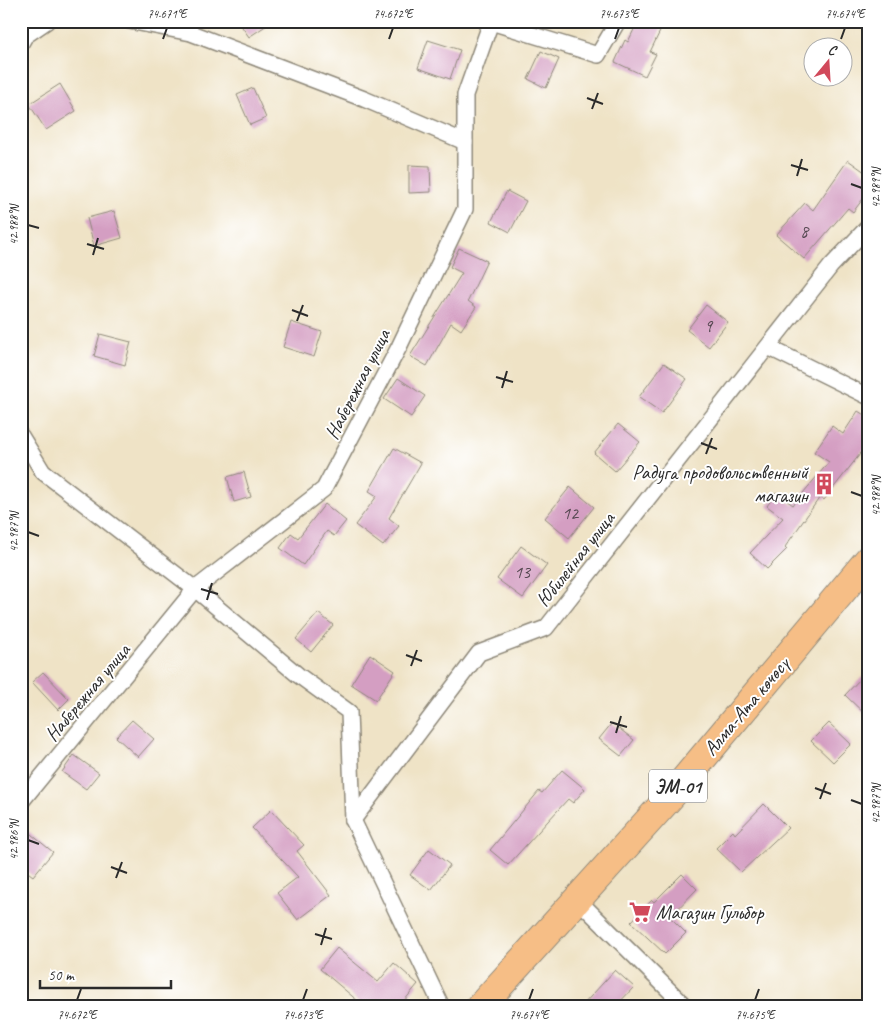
<svg xmlns="http://www.w3.org/2000/svg" width="890" height="1028" viewBox="0 0 890 1028" font-family="Caveat,sans-serif">
	<rect width="100%" height="100%" fill="#fff"/>
	<filter id="ink" filterUnits="userSpaceOnUse"><feTurbulence type="fractalNoise" baseFrequency=".02" numOctaves="2"/><feDisplacementMap in="SourceGraphic" scale="10" xChannelSelector="R" yChannelSelector="G"/><feConvolveMatrix kernelMatrix="1 2 1 2 8 2 1 2 1" color-interpolation-filters="sRGB"/></filter>
	<filter id="wash" filterUnits="userSpaceOnUse"><feTurbulence type="fractalNoise" baseFrequency=".0096" numOctaves="4" result="noise"/><feDisplacementMap in="SourceGraphic" scale="20" xChannelSelector="R" yChannelSelector="G"/><feGaussianBlur stdDeviation="1.12" result="paint"/><feColorMatrix in="noise" values="0 0 0 0 0 0 0 0 0 0 0 0 0 0 0 0 0 1.4 0 .05"/><feComposite in="paint" operator="in"/></filter>
	<g filter="url(#wash)">
		<rect width="100%" height="100%" fill="#efe3c6"/>
		<g id="blocks">
			<g fill="#d49ec2">
				<path d="M 238,21 L 273,21 L 249,37 Z"/>
				<path d="M 638,21 L 665,21 L 650,52 L 656,54 L 645,76 L 615,62 L 625,40 L 628,42 Z"/>
				<path d="M 428,40 L 460,50 L 450,79 L 418,68 Z"/>
				<path d="M 541,51 L 559,59 L 546,88 L 528,79 Z"/>
				<path d="M 60,84 L 76,111 L 46,130 L 29,104 Z"/>
				<path d="M 253,88 L 266,118 L 250,125 L 237,95 Z"/>
				<path d="M 848,160 L 869,175 L 869,191 L 853,212 L 848,208 L 804,259 L 776,235 L 805,203 L 813,210 Z"/>
				<path d="M 409,165 L 430,166 L 431,192 L 409,193 Z"/>
				<path d="M 507,191 L 526,201 L 510,232 L 491,222 Z"/>
				<path d="M 114,211 L 122,238 L 94,246 L 87,218 Z"/>
				<path d="M 459,248 L 487,261 L 468,301 L 476,307 L 461,330 L 451,323 L 427,366 L 410,356 L 462,273 L 450,267 Z"/>
				<path d="M 706,305 L 728,322 L 709,347 L 687,330 Z"/>
				<path d="M 291,322 L 322,332 L 314,357 L 283,347 Z"/>
				<path d="M 100,334 L 131,342 L 125,365 L 94,356 Z"/>
				<path d="M 664,363 L 687,379 L 662,413 L 639,397 Z"/>
				<path d="M 398,378 L 425,396 L 411,417 L 384,399 Z"/>
				<path d="M 858,411 L 869,418 L 869,440 L 864,449 L 824,500 L 820,497 L 785,547 L 787,549 L 767,569 L 750,553 L 783,518 L 767,506 L 776,493 L 793,505 L 829,462 L 814,452 L 832,426 L 843,434 Z"/>
				<path d="M 618,424 L 640,442 L 615,471 L 594,453 Z"/>
				<path d="M 394,448 L 421,463 L 389,518 L 399,526 L 383,546 L 355,525 L 377,496 L 369,491 Z"/>
				<path d="M 244,472 L 251,497 L 234,502 L 227,477 Z"/>
				<path d="M 570,487 L 594,507 L 569,538 L 545,518 Z"/>
				<path d="M 325,504 L 346,521 L 334,536 L 327,531 L 303,565 L 280,548 L 291,533 L 298,538 Z"/>
				<path d="M 521,546 L 547,565 L 523,598 L 497,579 Z"/>
				<path d="M 318,613 L 333,625 L 311,652 L 296,639 Z"/>
				<path d="M 370,654 L 395,671 L 376,700 L 351,684 Z"/>
				<path d="M 43,672 L 69,699 L 58,710 L 32,682 Z"/>
				<path d="M 862,677 L 869,684 L 869,718 L 845,695 Z"/>
				<path d="M 132,720 L 154,739 L 138,757 L 116,737 Z"/>
				<path d="M 612,723 L 634,740 L 621,756 L 599,739 Z"/>
				<path d="M 829,723 L 851,744 L 833,762 L 811,741 Z"/>
				<path d="M 74,755 L 99,773 L 86,789 L 62,772 Z"/>
				<path d="M 562,770 L 585,789 L 573,803 L 568,799 L 508,865 L 490,850 L 539,791 L 542,793 Z"/>
				<path d="M 764,804 L 788,828 L 741,872 L 716,848 L 733,831 L 735,834 Z"/>
				<path d="M 271,810 L 304,845 L 297,851 L 331,895 L 298,920 L 277,893 L 298,877 L 252,828 Z"/>
				<path d="M 21,826 L 53,852 L 33,876 L 21,867 Z"/>
				<path d="M 429,849 L 450,865 L 431,890 L 410,875 Z"/>
				<path d="M 682,874 L 697,889 L 670,917 L 686,933 L 665,954 L 631,922 L 652,900 L 654,902 Z"/>
				<path d="M 337,948 L 378,982 L 394,963 L 418,984 L 399,1007 L 365,1007 L 320,969 Z"/>
				<path d="M 615,970 L 634,987 L 615,1007 L 581,1007 Z"/>
			</g>
		</g>
	</g>
	<g filter="url(#ink)">
		<use href="#blocks" fill-opacity="0" stroke="#8d8778" stroke-width="1"/>
		<g fill="none" stroke-linecap="round" stroke-linejoin="round">
			<g stroke="#8d8778" stroke-width="18">
				<g id="street">
					<path d="M 129,21 L 191,33 L 364,99 L 465,142"/>
					<path d="M 21,43 L 25,36 L 47,21"/>
					<path d="M 768,347 L 869,397"/>
					<path d="M 21,436 L 43,472 L 195,589 L 298,675 L 349,712 L 353,820 L 442,1007"/>
					<path d="M 21,802 L 195,589 L 324,489 L 399,347 L 465,209 L 465,95 L 491,22 L 598,55 L 618,21"/>
					<path d="M 353,820 L 479,653 L 546,628 L 831,266 L 869,226"/>
					<path d="M 577,899 L 686,1007"/>
				</g>
			</g>
			<g stroke="#8d8778" stroke-width="30">
				<path id="highway" d="M 480,1007 L 670,797 L 869,559"/>
			</g>
			<use href="#street" stroke="#fff" stroke-width="15"/>
			<use href="#highway" stroke="#f6be86" stroke-width="28"/>
		</g>
	</g>
	<path fill="none" stroke="#2b2b2b" stroke-width="2" d="M 163,39 L 167,28M 389,39 L 393,28M 615,39 L 619,28M 841,39 L 845,28M 587,98 L 603,104M 592,109 L 598,93M 791,165 L 808,170M 797,176 L 802,159M 851,184 L 862,188M 28,225 L 39,228M 87,244 L 104,249M 93,255 L 98,238M 292,310 L 308,316M 297,321 L 303,305M 496,377 L 513,382M 502,388 L 507,371M 701,443 L 717,449M 706,454 L 712,438M 851,492 L 862,496M 28,532 L 39,536M 201,589 L 218,594M 207,600 L 212,583M 406,655 L 422,661M 411,666 L 417,650M 610,722 L 627,727M 616,733 L 621,716M 815,788 L 831,794M 820,799 L 826,783M 851,800 L 862,804M 28,840 L 39,844M 111,867 L 127,873M 116,878 L 122,862M 315,934 L 332,939M 321,945 L 326,928M 77,1000 L 81,989M 303,1000 L 307,989M 529,1000 L 533,989M 755,1000 L 759,989"/>
	<defs>
		<g id="building-bare" transform="scale(1.725)"><path d="M-4-6H4V6H1V3H-1V6H-4ZM-2.5-4.3h1.7v1.8h-1.7ZM.8-4.3h1.7v1.8H.8ZM-2.5-1h1.7V.8h-1.7ZM.8-1h1.7V.8H.8Z" fill="#d1495b" stroke="#fff" stroke-width="2.5" paint-order="stroke"/></g>
		<g id="supermarket-bare" transform="scale(1.725)"><path d="M-6-5.5h2.5l.6 2H6L4.5 2H-2.5L-4.4-4H-6ZM-1.5 3.2a1.3 1.3 0 1 0 .1 0ZM3 3.2a1.3 1.3 0 1 0 .1 0Z" fill="#d1495b" stroke="#fff" stroke-width="2.5" paint-order="stroke"/></g>
	</defs>
	<g fill-rule="evenodd">
		<use href="#building-bare" x="824" y="484"/>
		<use href="#supermarket-bare" x="640" y="912"/>
	</g>
	<g text-anchor="middle" stroke-width="4" stroke-linejoin="round" paint-order="stroke">
		<g font-size="18" fill="#554851">
			<text x="804" y="237">8</text>
			<text x="708" y="332">9</text>
			<text x="570" y="519">12</text>
			<text x="522" y="578">13</text>
		</g>
		<rect fill="#fff" stroke="#6b6b6b" stroke-width="1" x="649" y="769.5" width="58" height="33" rx="4"/>
		<g font-size="19" font-weight="bold" fill="#2b2b2b">
			<text x="678" y="793">ЭМ-01</text>
		</g>
		<g font-size="20" fill="#2b2b2b" stroke="#fff">
			<text transform="translate(357 384) rotate(-63)" y="7">Набережная улица</text>
			<text transform="translate(575 559) rotate(-52)" y="7">Юбилейная улица</text>
			<text transform="translate(87 692) rotate(-50)" y="7">Набережная улица</text>
			<text transform="translate(746 706) rotate(-50)" y="7">Алма-Ата көчөсү</text>
		</g>
		<g font-size="20" fill="#2b2b2b" stroke="#fff" text-anchor="end">
			<text x="808" y="479">Радуга продовольственный<tspan x="808" dy="23">магазин</tspan></text>
			<text x="656" y="919" text-anchor="start">Магазин Гульбор</text>
		</g>
	</g>
	<rect width="890" height="1028" fill="none" stroke="#fff" stroke-width="55"/>
	<g transform="translate(828 62) rotate(18)"><circle r="24" fill="#ffffff" stroke="#aaaaaa"/>
	<path d="M0-4L9 19L0 12L-9 19Z" fill="#d1495b"/>
	<text y="-8" font-size="14" font-weight="bold" text-anchor="middle" fill="#2b2b2b">С</text>
	</g>
	<path d="M40 980v8h131v-8" fill="none" stroke="#2b2b2b" stroke-width="2.5"/>
	<text x="48" y="980" font-size="15" fill="#2b2b2b" stroke="#ffffff" stroke-width="4" paint-order="stroke">50 m</text>
	<rect x="28" y="28" width="834" height="972" fill="none" stroke="#2b2b2b" stroke-width="2"/>
	<g font-size="12" text-anchor="middle" fill="#2b2b2b">
		<text x="167" y="18">74.671°E</text>
		<text x="393" y="18">74.672°E</text>
		<text x="619" y="18">74.673°E</text>
		<text x="845" y="18">74.674°E</text>
		<text transform="translate(876 188) rotate(-90)" y="4">42.989°N</text>
		<text transform="translate(14 225) rotate(-90)" y="4">42.988°N</text>
		<text transform="translate(876 496) rotate(-90)" y="4">42.988°N</text>
		<text transform="translate(14 532) rotate(-90)" y="4">42.987°N</text>
		<text transform="translate(876 804) rotate(-90)" y="4">42.987°N</text>
		<text transform="translate(14 840) rotate(-90)" y="4">42.986°N</text>
		<text x="77" y="1019">74.672°E</text>
		<text x="303" y="1019">74.673°E</text>
		<text x="529" y="1019">74.674°E</text>
		<text x="755" y="1019">74.675°E</text>
	</g>
</svg>
